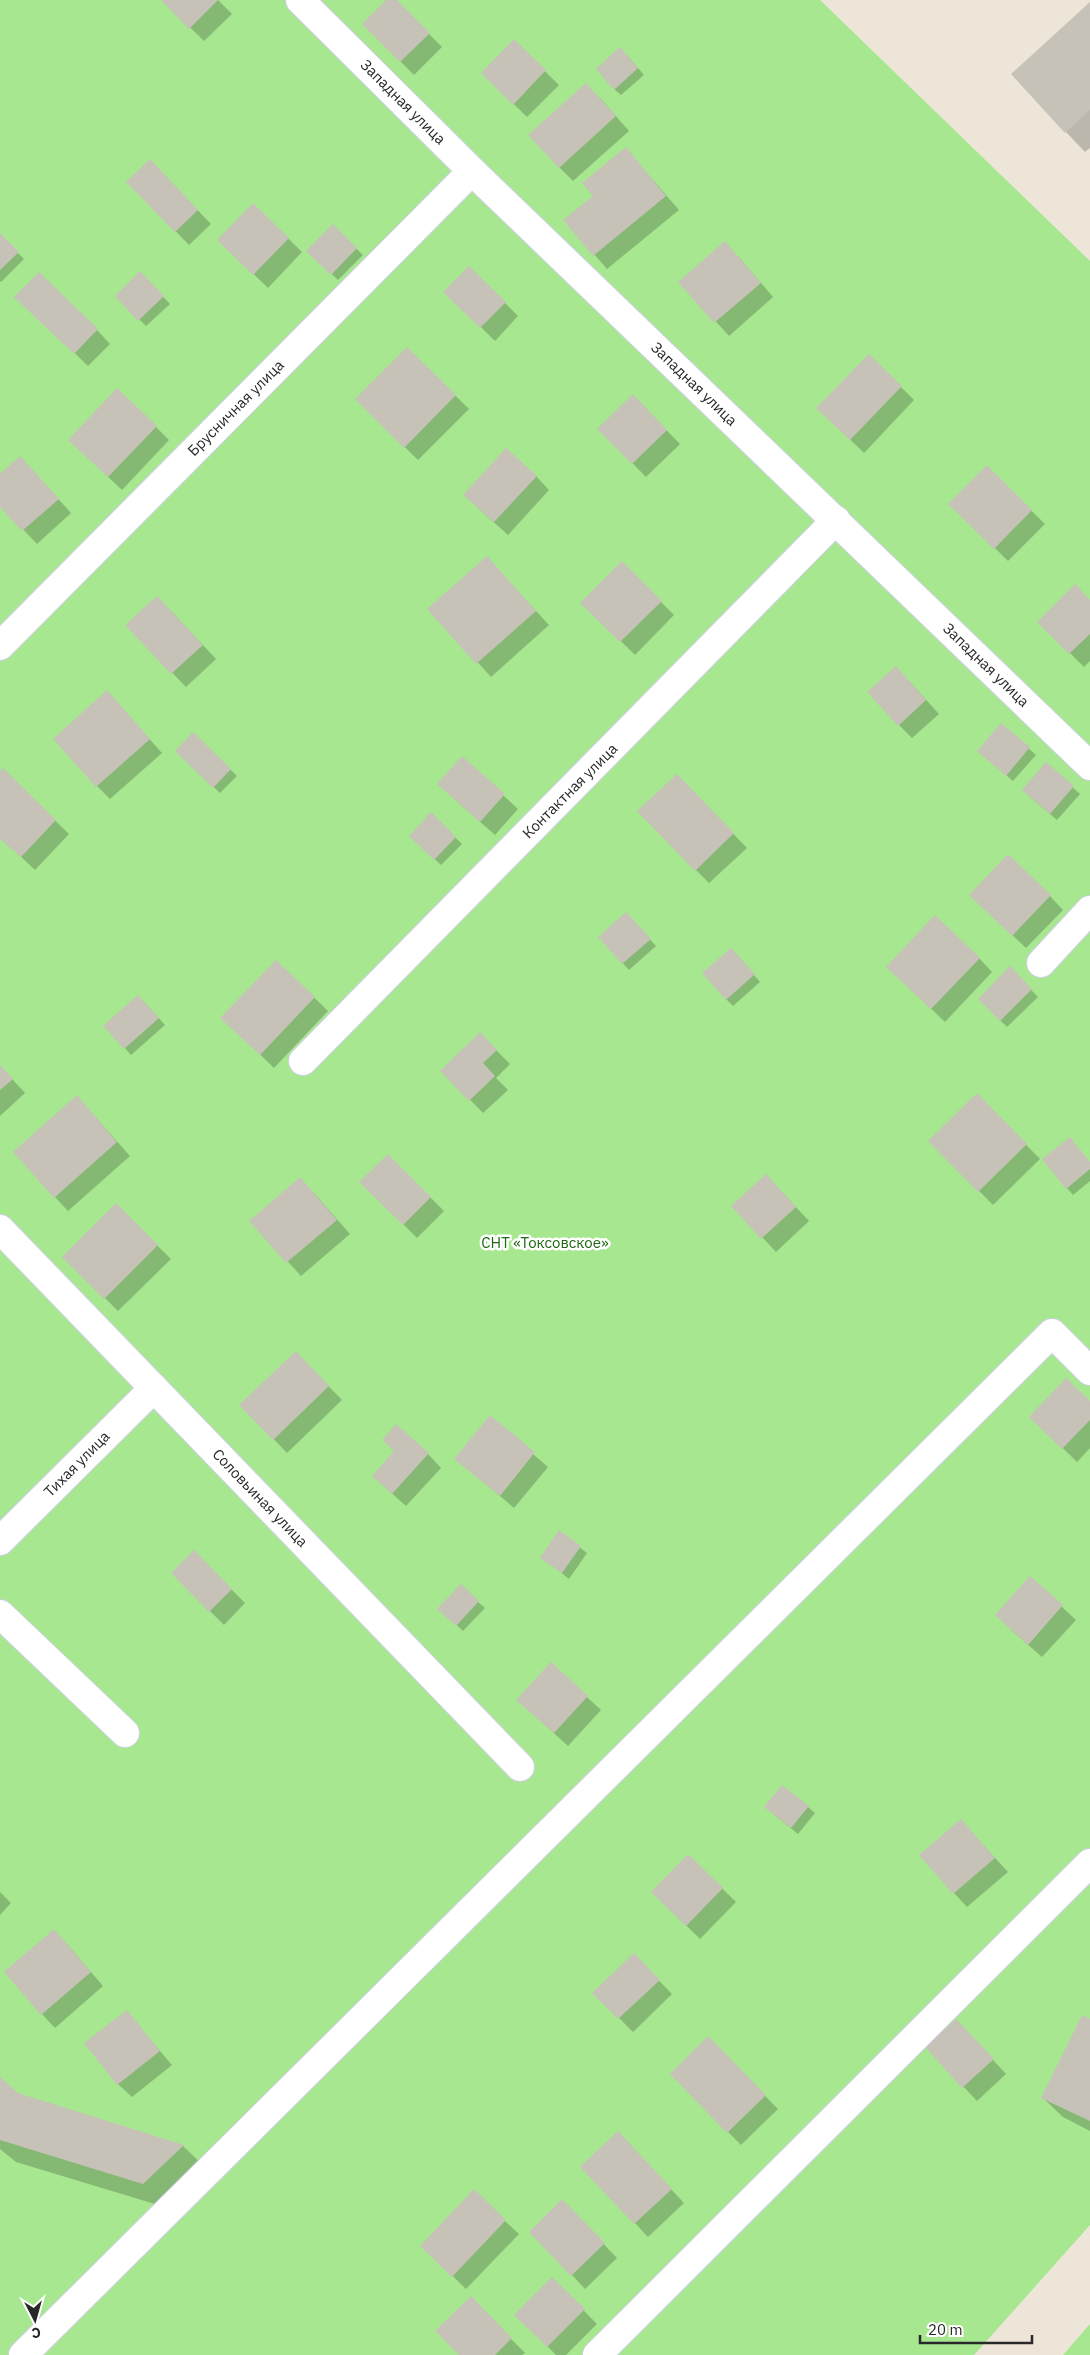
<svg xmlns="http://www.w3.org/2000/svg" width="1090" height="2355" viewBox="0 0 1090 2355" font-family="'IBM Plex Sans',sans-serif">
	<rect width="100%" height="100%" fill="#ece5d8"/>
	<g fill="#a7e790">
		<path d="M 0,0 L 820,0 L 1090,261 L 1090,2225 L 974,2355 L 0,2355 Z"/>
		<path d="M 1090,2324 L 1090,2355 L 1063,2355 Z"/>
	</g>
	<g fill="#0003">
		<path d="M 162,0 L 218,0 L 232,14 L 204,41 Z"/>
		<path d="M 387,0 L 395,0 L 442,47 L 414,75 L 363,24 Z"/>
		<path d="M 1090,4 L 1090,148 L 1085,152 L 1066,132 Z"/>
		<path d="M 514,41 L 559,85 L 527,117 L 482,73 Z"/>
		<path d="M 627,55 L 644,75 L 621,95 L 614,89 Z"/>
		<path d="M 600,98 L 629,131 L 573,181 L 559,167 Z"/>
		<path d="M 626,149 L 679,210 L 607,269 L 565,221 L 595,196 Z"/>
		<path d="M 163,174 L 211,224 L 189,245 L 128,182 Z"/>
		<path d="M 253,204 L 302,252 L 268,288 L 232,253 Z"/>
		<path d="M 333,226 L 363,255 L 338,280 L 308,251 Z"/>
		<path d="M 0,235 L 24,259 L 1,282 L 0,281 Z"/>
		<path d="M 738,256 L 773,297 L 729,336 L 680,282 Z"/>
		<path d="M 469,267 L 518,316 L 495,341 L 445,292 Z"/>
		<path d="M 140,273 L 170,304 L 146,326 L 116,296 Z"/>
		<path d="M 30,310 L 97,330 L 110,344 L 88,366 Z"/>
		<path d="M 407,348 L 469,409 L 418,460 L 356,399 Z"/>
		<path d="M 901,387 L 914,400 L 864,453 L 818,408 Z"/>
		<path d="M 633,396 L 680,444 L 646,477 L 599,429 Z"/>
		<path d="M 156,427 L 169,440 L 122,490 L 83,453 Z"/>
		<path d="M 987,467 L 1045,524 L 1008,561 L 950,504 Z"/>
		<path d="M 33,471 L 71,513 L 37,544 L 0,505 L 0,476 Z"/>
		<path d="M 536,476 L 549,490 L 508,535 L 478,508 Z"/>
		<path d="M 487,558 L 549,625 L 491,677 L 429,609 Z"/>
		<path d="M 622,563 L 674,615 L 635,655 L 582,603 Z"/>
		<path d="M 1090,601 L 1090,661 L 1084,667 L 1039,622 Z"/>
		<path d="M 171,611 L 216,659 L 186,687 L 127,625 Z"/>
		<path d="M 909,681 L 939,714 L 912,738 L 899,725 Z"/>
		<path d="M 120,706 L 162,753 L 110,799 L 97,786 Z"/>
		<path d="M 1001,724 L 1036,755 L 1013,781 L 985,757 Z"/>
		<path d="M 193,734 L 237,776 L 220,793 L 176,751 Z"/>
		<path d="M 463,758 L 518,809 L 495,835 L 452,797 Z"/>
		<path d="M 1047,764 L 1080,794 L 1057,820 L 1030,797 Z"/>
		<path d="M 3,770 L 69,834 L 35,870 L 0,837 L 0,773 Z"/>
		<path d="M 690,789 L 747,848 L 709,883 L 696,870 Z"/>
		<path d="M 431,814 L 462,844 L 441,865 L 410,836 Z"/>
		<path d="M 1050,896 L 1063,910 L 1026,948 L 984,908 Z"/>
		<path d="M 632,920 L 656,946 L 629,970 L 599,937 Z"/>
		<path d="M 738,956 L 760,982 L 733,1006 L 726,999 Z"/>
		<path d="M 979,958 L 992,972 L 945,1022 L 901,980 Z"/>
		<path d="M 276,961 L 328,1011 L 274,1068 L 236,1031 Z"/>
		<path d="M 1010,968 L 1038,997 L 1007,1027 L 979,999 Z"/>
		<path d="M 145,1003 L 165,1025 L 131,1055 L 105,1026 Z"/>
		<path d="M 480,1034 L 510,1064 L 496,1078 L 508,1090 L 483,1113 L 442,1071 Z"/>
		<path d="M 0,1066 L 25,1093 L 0,1116 Z"/>
		<path d="M 977,1095 L 1040,1159 L 993,1205 L 930,1141 Z"/>
		<path d="M 90,1111 L 130,1156 L 68,1211 L 55,1197 Z"/>
		<path d="M 388,1155 L 444,1211 L 417,1238 L 361,1182 Z"/>
		<path d="M 1090,1162 L 1090,1181 L 1073,1195 L 1067,1188 Z"/>
		<path d="M 780,1190 L 809,1221 L 776,1252 L 733,1206 Z"/>
		<path d="M 313,1192 L 350,1234 L 301,1276 L 251,1221 Z"/>
		<path d="M 116,1205 L 171,1259 L 118,1311 L 64,1257 Z"/>
		<path d="M 309,1366 L 342,1400 L 287,1453 L 241,1405 Z"/>
		<path d="M 1090,1402 L 1090,1448 L 1077,1462 L 1031,1417 Z"/>
		<path d="M 490,1417 L 548,1467 L 514,1508 L 456,1459 Z"/>
		<path d="M 428,1454 L 441,1468 L 406,1506 L 387,1489 Z"/>
		<path d="M 560,1532 L 587,1553 L 569,1579 L 542,1557 Z"/>
		<path d="M 194,1552 L 245,1603 L 224,1625 L 172,1573 Z"/>
		<path d="M 1031,1578 L 1076,1620 L 1042,1657 L 1010,1629 Z"/>
		<path d="M 478,1602 L 485,1608 L 463,1631 L 446,1615 Z"/>
		<path d="M 551,1664 L 601,1710 L 568,1746 L 532,1713 Z"/>
		<path d="M 808,1807 L 815,1813 L 798,1834 L 772,1813 Z"/>
		<path d="M 961,1821 L 1008,1872 L 967,1907 L 954,1893 Z"/>
		<path d="M 688,1855 L 736,1902 L 700,1939 L 652,1892 Z"/>
		<path d="M 0,1892 L 11,1903 L 0,1915 Z"/>
		<path d="M 67,1944 L 103,1986 L 55,2028 L 42,2014 Z"/>
		<path d="M 634,1955 L 672,1994 L 633,2032 L 594,1993 Z"/>
		<path d="M 127,2012 L 172,2065 L 132,2097 L 118,2084 Z"/>
		<path d="M 1090,2020 L 1090,2131 L 1063,2117 L 1043,2098 Z"/>
		<path d="M 969,2034 L 1006,2074 L 977,2101 L 926,2047 Z"/>
		<path d="M 708,2038 L 778,2109 L 741,2145 L 671,2074 Z"/>
		<path d="M 0,2079 L 17,2094 L 183,2146 L 208,2170 L 168,2208 L 16,2162 L 0,2149 Z"/>
		<path d="M 631,2146 L 684,2203 L 648,2237 L 635,2223 Z"/>
		<path d="M 562,2201 L 617,2258 L 585,2289 L 572,2275 Z"/>
		<path d="M 505,2221 L 519,2234 L 466,2289 L 435,2259 Z"/>
		<path d="M 552,2278 L 597,2324 L 566,2355 L 556,2355 L 516,2315 Z"/>
		<path d="M 471,2298 L 525,2353 L 522,2355 L 460,2355 Z"/>
	</g>
	<g fill="#c7c2b8">
		<path d="M 161,0 L 218,0 L 189,29 Z"/>
		<path d="M 386,0 L 397,0 L 430,33 L 400,62 L 362,24 Z"/>
		<path d="M 1090,2 L 1090,110 L 1065,133 L 1011,74 Z"/>
		<path d="M 514,39 L 546,70 L 513,105 L 481,73 Z"/>
		<path d="M 620,47 L 638,68 L 614,90 L 596,69 Z"/>
		<path d="M 586,83 L 616,116 L 559,168 L 528,135 Z"/>
		<path d="M 626,147 L 666,196 L 593,256 L 563,220 L 593,196 L 582,183 Z"/>
		<path d="M 150,159 L 198,210 L 175,232 L 126,182 Z"/>
		<path d="M 253,203 L 289,238 L 253,275 L 217,240 Z"/>
		<path d="M 333,224 L 357,248 L 331,275 L 306,251 Z"/>
		<path d="M 0,233 L 19,252 L 0,270 Z"/>
		<path d="M 725,241 L 761,283 L 714,323 L 678,282 Z"/>
		<path d="M 469,266 L 506,302 L 480,328 L 443,292 Z"/>
		<path d="M 140,271 L 164,296 L 138,321 L 115,296 Z"/>
		<path d="M 39,272 L 98,329 L 74,354 L 14,297 Z"/>
		<path d="M 407,347 L 456,395 L 404,448 L 355,399 Z"/>
		<path d="M 869,354 L 902,386 L 850,440 L 816,408 Z"/>
		<path d="M 117,388 L 157,426 L 108,477 L 68,440 Z"/>
		<path d="M 633,394 L 667,430 L 632,464 L 597,429 Z"/>
		<path d="M 506,448 L 537,476 L 494,522 L 463,495 Z"/>
		<path d="M 20,456 L 59,499 L 22,531 L 0,507 L 0,474 Z"/>
		<path d="M 987,465 L 1032,510 L 994,549 L 948,504 Z"/>
		<path d="M 487,556 L 536,611 L 476,664 L 427,609 Z"/>
		<path d="M 622,561 L 662,601 L 620,642 L 580,603 Z"/>
		<path d="M 1075,584 L 1090,600 L 1090,634 L 1069,654 L 1037,622 Z"/>
		<path d="M 157,596 L 203,645 L 171,674 L 125,625 Z"/>
		<path d="M 896,666 L 926,700 L 898,726 L 867,692 Z"/>
		<path d="M 107,690 L 150,739 L 96,787 L 53,739 Z"/>
		<path d="M 1001,723 L 1030,747 L 1006,776 L 977,751 Z"/>
		<path d="M 193,732 L 231,769 L 213,788 L 175,751 Z"/>
		<path d="M 462,756 L 505,794 L 480,822 L 437,784 Z"/>
		<path d="M 1046,762 L 1074,786 L 1050,814 L 1022,790 Z"/>
		<path d="M 3,768 L 56,820 L 21,857 L 0,839 L 0,771 Z"/>
		<path d="M 677,774 L 734,833 L 695,871 L 637,811 Z"/>
		<path d="M 431,812 L 456,837 L 434,860 L 409,836 Z"/>
		<path d="M 1008,854 L 1051,895 L 1012,936 L 969,895 Z"/>
		<path d="M 626,912 L 651,939 L 622,964 L 598,937 Z"/>
		<path d="M 935,915 L 980,958 L 931,1009 L 886,967 Z"/>
		<path d="M 731,948 L 755,974 L 726,1000 L 702,973 Z"/>
		<path d="M 276,960 L 315,997 L 260,1055 L 220,1018 Z"/>
		<path d="M 1010,966 L 1032,989 L 1000,1021 L 978,999 Z"/>
		<path d="M 138,995 L 159,1018 L 124,1049 L 103,1026 Z"/>
		<path d="M 480,1032 L 497,1050 L 483,1063 L 495,1076 L 469,1101 L 440,1071 Z"/>
		<path d="M 0,1065 L 13,1079 L 0,1090 Z"/>
		<path d="M 977,1093 L 1027,1144 L 978,1192 L 928,1141 Z"/>
		<path d="M 77,1095 L 117,1142 L 54,1198 L 13,1152 Z"/>
		<path d="M 1070,1137 L 1090,1162 L 1090,1169 L 1066,1189 L 1042,1159 Z"/>
		<path d="M 388,1154 L 431,1197 L 403,1225 L 359,1182 Z"/>
		<path d="M 766,1174 L 796,1207 L 761,1239 L 731,1206 Z"/>
		<path d="M 300,1177 L 337,1220 L 286,1263 L 249,1221 Z"/>
		<path d="M 116,1203 L 158,1245 L 104,1299 L 62,1257 Z"/>
		<path d="M 296,1351 L 329,1386 L 273,1440 L 239,1405 Z"/>
		<path d="M 1066,1378 L 1090,1401 L 1090,1420 L 1062,1449 L 1029,1417 Z"/>
		<path d="M 490,1415 L 535,1452 L 500,1496 L 454,1459 Z"/>
		<path d="M 396,1424 L 429,1453 L 392,1494 L 372,1476 L 394,1451 L 382,1440 Z"/>
		<path d="M 559,1530 L 581,1546 L 562,1573 L 540,1558 Z"/>
		<path d="M 194,1550 L 232,1589 L 209,1612 L 171,1573 Z"/>
		<path d="M 1030,1576 L 1063,1605 L 1028,1645 L 995,1615 Z"/>
		<path d="M 461,1584 L 479,1601 L 456,1626 L 437,1609 Z"/>
		<path d="M 551,1662 L 588,1696 L 554,1733 L 516,1700 Z"/>
		<path d="M 782,1785 L 809,1806 L 791,1828 L 764,1807 Z"/>
		<path d="M 961,1819 L 995,1858 L 953,1894 L 919,1855 Z"/>
		<path d="M 688,1854 L 723,1888 L 686,1926 L 651,1892 Z"/>
		<path d="M 54,1929 L 91,1972 L 41,2015 L 4,1972 Z"/>
		<path d="M 634,1953 L 660,1980 L 618,2019 L 592,1993 Z"/>
		<path d="M 127,2010 L 160,2051 L 117,2085 L 84,2043 Z"/>
		<path d="M 1082,2015 L 1090,2019 L 1090,2121 L 1041,2098 Z"/>
		<path d="M 956,2019 L 994,2059 L 962,2088 L 925,2047 Z"/>
		<path d="M 708,2036 L 766,2095 L 727,2133 L 670,2074 Z"/>
		<path d="M 0,2077 L 18,2093 L 184,2145 L 143,2184 L 0,2140 Z"/>
		<path d="M 618,2131 L 672,2189 L 634,2224 L 580,2167 Z"/>
		<path d="M 474,2189 L 506,2220 L 452,2277 L 420,2246 Z"/>
		<path d="M 562,2199 L 605,2243 L 571,2276 L 529,2232 Z"/>
		<path d="M 552,2277 L 585,2309 L 547,2347 L 514,2315 Z"/>
		<path d="M 471,2296 L 512,2338 L 495,2355 L 459,2355 L 435,2331 Z"/>
	</g>
	<g fill="none" stroke-linecap="round" stroke-linejoin="round">
		<g stroke="#ced0e3" stroke-width="30">
			<g id="minor">
				<path d="M 300,0 L 472,171 L 1090,766"/>
				<path d="M 0,646 L 472,171"/>
				<path d="M 1041,963 L 1090,910"/>
				<path d="M 303,1061 L 836,520"/>
				<path d="M 0,1229 L 520,1767"/>
				<path d="M 0,1541 L 154,1388"/>
				<path d="M 0,1614 L 125,1733"/>
				<path d="M 23,2355 L 1052,1333 L 1090,1371"/>
				<path d="M 597,2355 L 1090,1863"/>
			</g>
		</g>
		<use href="#minor" stroke="#fff" stroke-width="28"/>
	</g>
	<g text-anchor="middle" stroke-width="5" stroke-linejoin="round" paint-order="stroke">
		<g font-size="15" fill="#282828" stroke="#fff">
			<text transform="translate(403 102) rotate(45)" y="5">Западная улица</text>
			<text transform="translate(694 384) rotate(44)" y="5">Западная улица</text>
			<text transform="translate(236 408) rotate(-45)" y="5">Брусничная улица</text>
			<text transform="translate(986 665) rotate(44)" y="5">Западная улица</text>
			<text transform="translate(570 791) rotate(-45)" y="5">Контактная улица</text>
			<text transform="translate(77 1464) rotate(-45)" y="5">Тихая улица</text>
			<text transform="translate(260 1498) rotate(46)" y="5">Соловьиная улица</text>
		</g>
		<g font-size="15" fill="#1f6914" stroke="#fff">
			<text x="545" y="1248">СНТ «Токсовское»</text>
		</g>
	</g>
	<g transform="translate(35 2320) rotate(174)" stroke="#ffffff" stroke-width="4" paint-order="stroke">
	<path d="M0-4L9 19L0 12L-9 19Z" fill="#282828"/>
	<text y="-8" font-size="14" font-weight="bold" text-anchor="middle" fill="#282828">С</text>
	</g>
	<path d="M920 2335v8h112v-8" fill="none" stroke="#282828" stroke-width="2.5"/>
	<text x="928" y="2335" font-size="15" fill="#282828" stroke="#ffffff" stroke-width="4" paint-order="stroke">20 m</text>
</svg>
